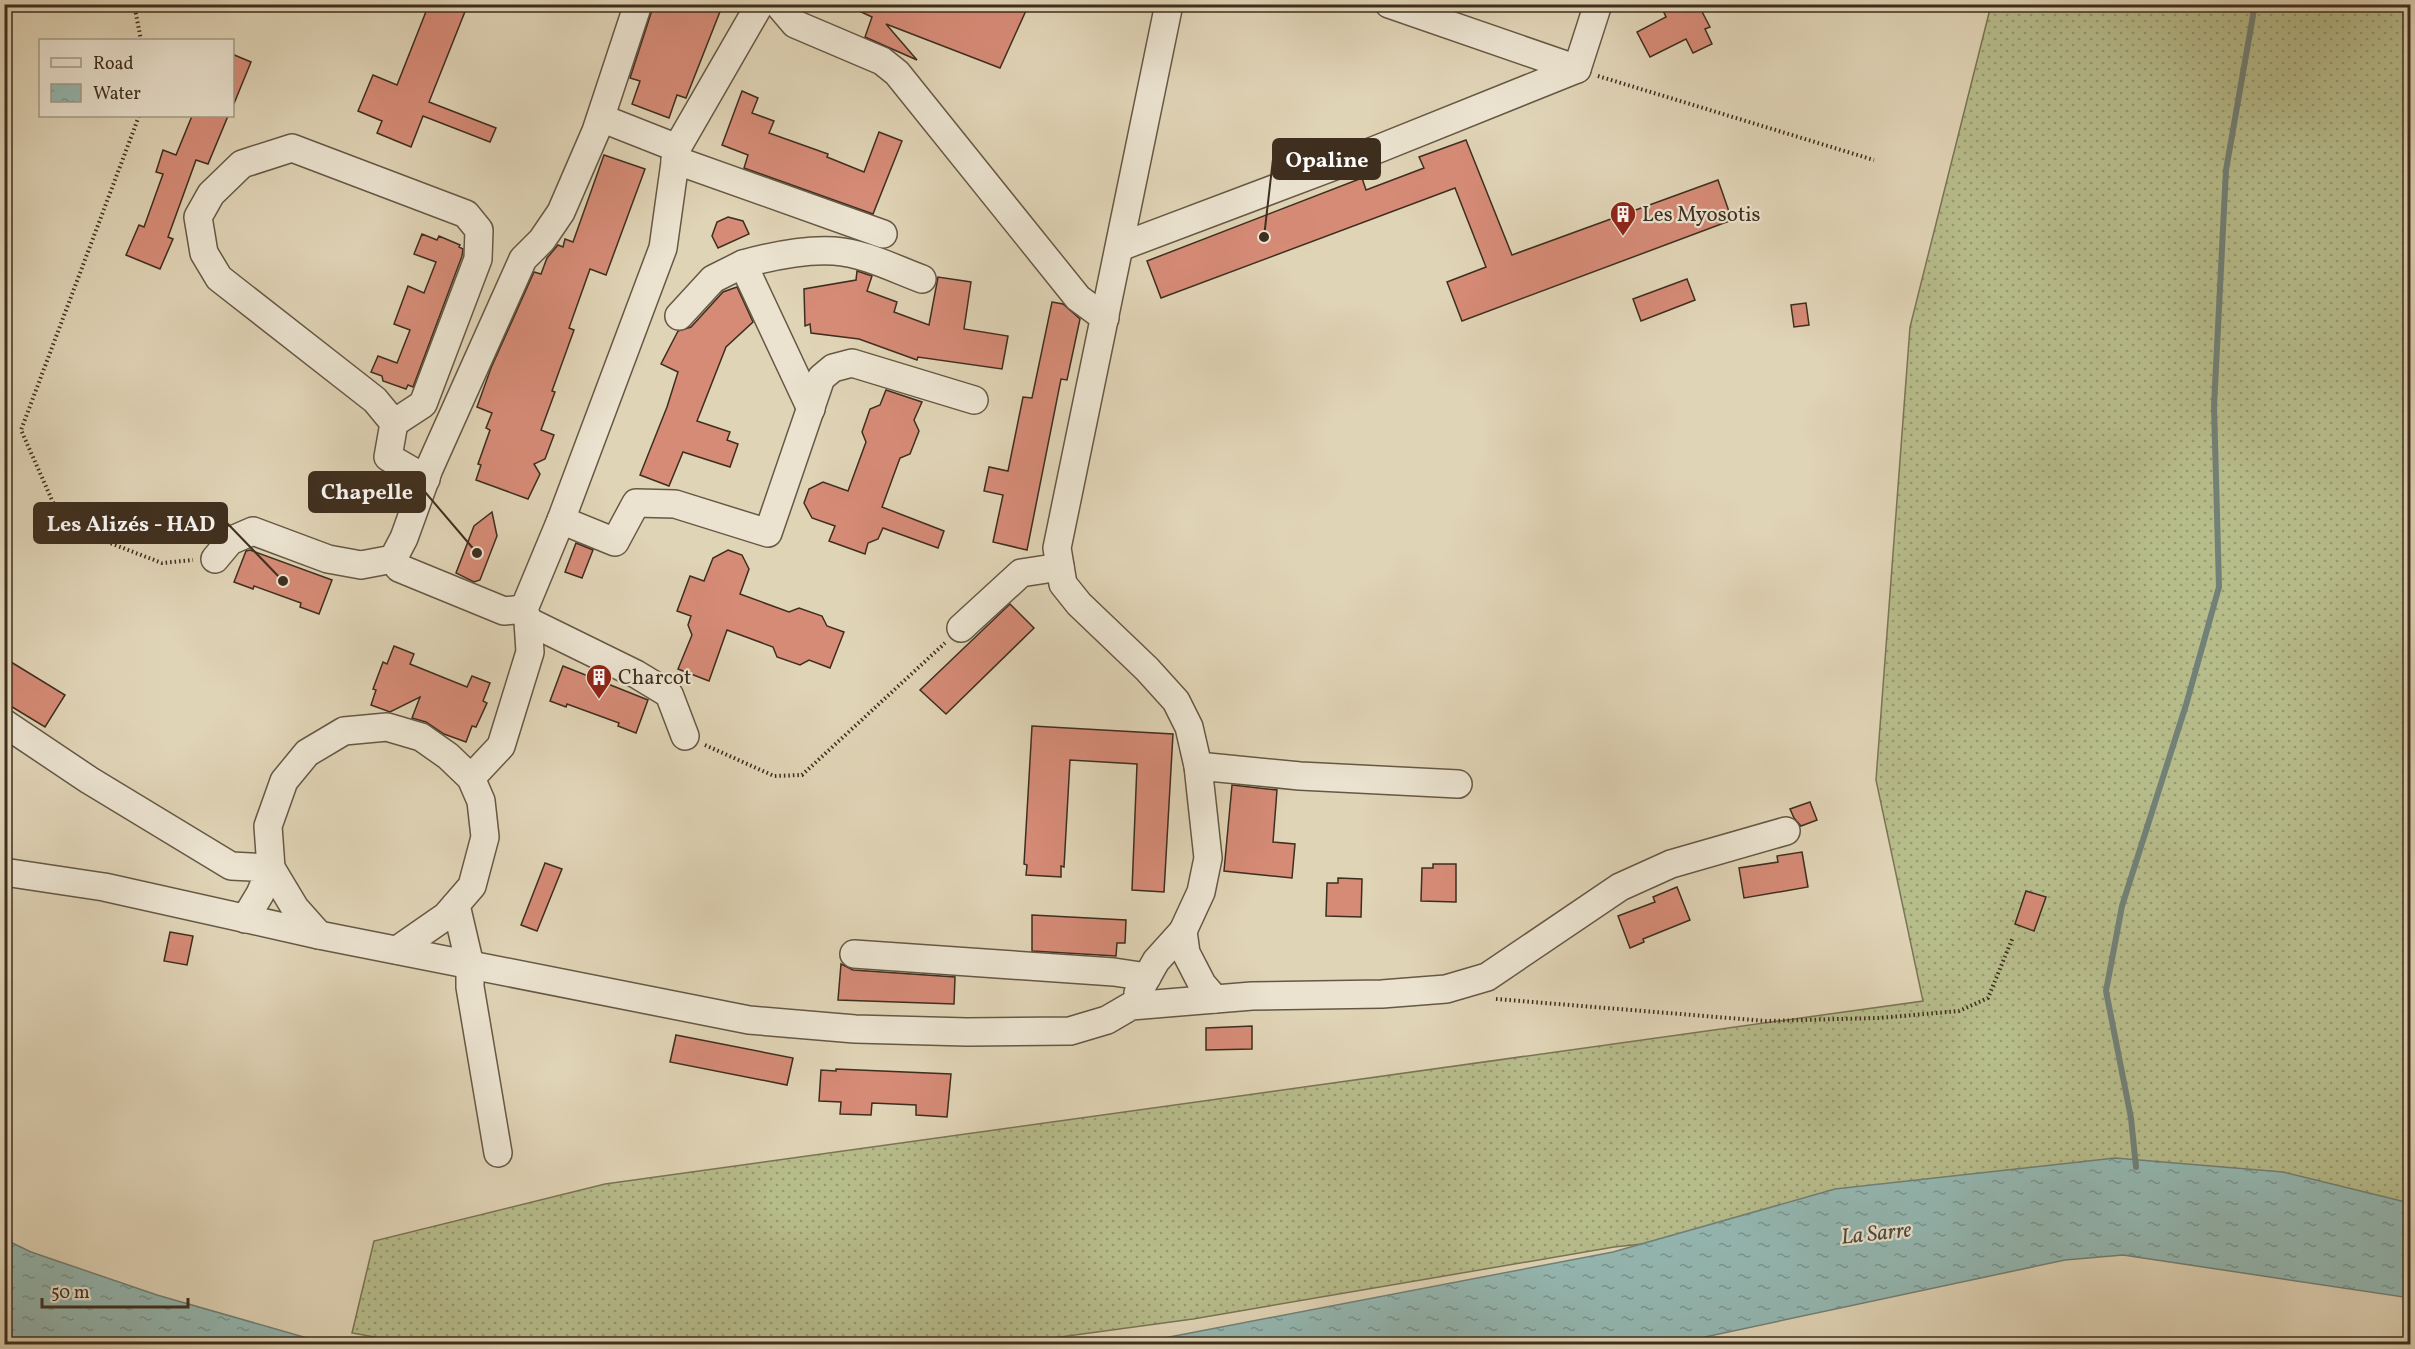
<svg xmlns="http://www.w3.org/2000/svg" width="2415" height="1349" viewBox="0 0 2415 1349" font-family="Vollkorn,serif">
	<defs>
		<pattern id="grass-dots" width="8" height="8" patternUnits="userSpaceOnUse" patternTransform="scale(1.5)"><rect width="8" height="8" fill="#b7bc8b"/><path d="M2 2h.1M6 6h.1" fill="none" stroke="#969971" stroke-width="1.8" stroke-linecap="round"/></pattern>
		<pattern id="water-ripples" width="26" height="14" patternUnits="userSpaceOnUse" patternTransform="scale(1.5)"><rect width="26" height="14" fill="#94b8b2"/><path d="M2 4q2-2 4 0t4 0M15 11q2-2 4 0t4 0" fill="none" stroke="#7a9690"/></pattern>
	</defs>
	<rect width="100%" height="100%" fill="#e0d4b6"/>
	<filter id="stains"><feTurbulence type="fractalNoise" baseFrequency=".00333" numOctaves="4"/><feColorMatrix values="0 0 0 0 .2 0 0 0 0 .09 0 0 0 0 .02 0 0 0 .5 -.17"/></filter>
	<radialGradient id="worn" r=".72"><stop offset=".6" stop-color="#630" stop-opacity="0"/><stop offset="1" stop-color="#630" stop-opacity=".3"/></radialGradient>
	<path fill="url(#grass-dots)" stroke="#7a7554" stroke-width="1.5" d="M 1991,5 L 2410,5 L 2410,1213 L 2266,1178 L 1614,1247 L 1193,1319 L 1009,1344 L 413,1344 L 352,1333 L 374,1241 L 605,1184 L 1923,1001 L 1876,780 L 1910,327 Z"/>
	<g fill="url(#water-ripples)" stroke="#728177" stroke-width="1.5">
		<path d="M 2115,1158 L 2283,1172 L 2410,1203 L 2410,1298 L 2123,1255 L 2065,1260 L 1672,1344 L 1133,1344 L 1613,1252 L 1835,1189 Z"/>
		<path d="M 4,1239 L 31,1252 L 157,1295 L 328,1344 L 5,1344 Z"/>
	</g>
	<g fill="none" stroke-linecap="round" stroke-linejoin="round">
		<path stroke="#728177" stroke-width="6" d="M 2136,1167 L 2131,1118 L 2106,991 L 2122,906 L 2186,705 L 2219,587 L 2214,406 L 2226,170 L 2255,4"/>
	</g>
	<g fill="#d68b77" stroke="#3e2e1e" stroke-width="1.5">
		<path d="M 429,4 L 468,4 L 429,102 L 496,128 L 490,142 L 423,116 L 411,147 L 377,133 L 382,121 L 358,111 L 373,75 L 397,85 Z"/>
		<path d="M 654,4 L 723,4 L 686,98 L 677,95 L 669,118 L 632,104 L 640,81 L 630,78 Z"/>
		<path d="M 844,4 L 1029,4 L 1000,68 L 886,24 L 917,60 L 865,37 L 872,17 Z"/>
		<path d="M 1660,4 L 1698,4 L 1710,27 L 1705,29 L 1712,44 L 1693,53 L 1686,39 L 1650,57 L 1637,32 L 1666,17 Z"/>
		<path d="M 232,54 L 251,62 L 233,106 L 232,106 Z"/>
		<path d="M 742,91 L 758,98 L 752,113 L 774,121 L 769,133 L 828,154 L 827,157 L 864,172 L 879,132 L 902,141 L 873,214 L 744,168 L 748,155 L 722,145 Z"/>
		<path d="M 192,116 L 228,116 L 208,164 L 196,160 L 168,237 L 173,239 L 160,269 L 126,255 L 139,225 L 144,227 L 163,174 L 156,172 L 163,150 L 176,155 Z"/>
		<path d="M 1466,140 L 1512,255 L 1718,180 L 1732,220 L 1462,321 L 1447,282 L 1486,267 L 1455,188 L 1161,298 L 1147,261 L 1362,178 L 1366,190 L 1424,168 L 1419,157 Z"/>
		<path d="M 604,155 L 645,169 L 606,275 L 590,269 L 569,328 L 574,330 L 552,391 L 555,392 L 541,430 L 554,435 L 545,459 L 534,464 L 540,474 L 528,499 L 476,480 L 481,465 L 478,464 L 490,430 L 486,428 L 492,413 L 477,407 L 491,368 L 534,272 L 541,274 L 547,258 L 558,245 L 563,247 L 565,239 L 573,242 Z"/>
		<path d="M 728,217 L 743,221 L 749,234 L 718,248 L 712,236 L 717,222 Z"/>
		<path d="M 422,234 L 437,240 L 439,236 L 460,245 L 459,247 L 463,249 L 462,256 L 413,387 L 408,385 L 406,389 L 383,381 L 382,376 L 371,372 L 378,356 L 397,363 L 410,330 L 394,324 L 408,286 L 424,293 L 436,262 L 414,254 Z"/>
		<path d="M 857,271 L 872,276 L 867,291 L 897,302 L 894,312 L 929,325 L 938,277 L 971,282 L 964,329 L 1008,336 L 1002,369 L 918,357 L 917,360 L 859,339 L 811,333 L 810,324 L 805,326 L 804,289 L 856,280 Z"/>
		<path d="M 1687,279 L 1695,300 L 1641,321 L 1633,299 Z"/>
		<path d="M 737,287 L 753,322 L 726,347 L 697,421 L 730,432 L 727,440 L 738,444 L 730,467 L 683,452 L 669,486 L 640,475 L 667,407 L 678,372 L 661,364 L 678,331 L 691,327 L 723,292 Z"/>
		<path d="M 1052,302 L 1063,304 L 1080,319 L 1067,380 L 1061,379 L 1027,550 L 993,542 L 1003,495 L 984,491 L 989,467 L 1008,471 L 1023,397 L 1032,398 Z"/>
		<path d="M 1806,303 L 1809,325 L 1794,327 L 1791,305 Z"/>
		<path d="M 886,390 L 922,402 L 914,420 L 919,431 L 910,454 L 900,458 L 882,507 L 944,531 L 938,548 L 883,528 L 878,539 L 868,543 L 865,554 L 829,541 L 835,526 L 812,518 L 804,503 L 809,489 L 823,482 L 848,491 L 866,442 L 862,432 L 870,409 L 880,405 Z"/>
		<path d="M 492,512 L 497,536 L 480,580 L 474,582 L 456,573 L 474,526 Z"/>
		<path d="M 576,543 L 593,550 L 582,578 L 565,572 Z"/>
		<path d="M 250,550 L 332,580 L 319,614 L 300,607 L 301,603 L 254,586 L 253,589 L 234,582 L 246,551 Z"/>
		<path d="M 728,550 L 742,555 L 749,569 L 740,594 L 789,612 L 799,608 L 822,616 L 827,626 L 844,632 L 830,668 L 809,660 L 800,665 L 777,657 L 773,647 L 727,630 L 709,681 L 678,669 L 692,635 L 688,625 L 691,616 L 677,611 L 690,576 L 704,581 L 713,558 Z"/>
		<path d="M 1010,604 L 1034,628 L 946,714 L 920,690 Z"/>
		<path d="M 394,646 L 414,654 L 410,664 L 467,687 L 472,676 L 490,683 L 483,701 L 487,703 L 476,727 L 472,726 L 466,742 L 444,734 L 426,722 L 412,718 L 420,697 L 390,712 L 371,705 L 376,690 L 373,689 L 383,662 L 387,664 Z"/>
		<path d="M 11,662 L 65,695 L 45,727 L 4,702 L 4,673 Z"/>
		<path d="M 563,666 L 648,700 L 636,733 L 618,726 L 619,723 L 567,704 L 566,707 L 550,701 Z"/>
		<path d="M 1032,726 L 1173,734 L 1164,892 L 1132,890 L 1137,764 L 1070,760 L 1064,867 L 1061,866 L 1061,877 L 1026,875 L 1027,865 L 1024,864 Z"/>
		<path d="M 1232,785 L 1277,790 L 1273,842 L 1295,844 L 1292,878 L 1224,871 Z"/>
		<path d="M 1810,802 L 1817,820 L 1801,826 L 1794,818 L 1790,809 Z"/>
		<path d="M 1802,852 L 1808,887 L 1744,898 L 1739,868 L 1778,862 L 1777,856 Z"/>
		<path d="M 545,863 L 562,869 L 537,931 L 521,925 Z"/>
		<path d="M 1433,864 L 1456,864 L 1456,902 L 1421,901 L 1422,868 L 1433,868 Z"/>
		<path d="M 1338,878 L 1362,879 L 1361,917 L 1326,916 L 1327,883 L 1338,883 Z"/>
		<path d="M 1677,887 L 1690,920 L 1643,939 L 1644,942 L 1630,948 L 1618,916 L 1655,902 L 1653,897 Z"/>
		<path d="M 2026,891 L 2046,897 L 2034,931 L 2015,924 Z"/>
		<path d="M 1032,915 L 1126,920 L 1125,943 L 1117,943 L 1116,956 L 1032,951 Z"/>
		<path d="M 170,932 L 193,936 L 187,965 L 164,961 Z"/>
		<path d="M 841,964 L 853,970 L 955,977 L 954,1004 L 838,1000 Z"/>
		<path d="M 1252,1026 L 1252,1049 L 1206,1050 L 1206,1028 Z"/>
		<path d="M 676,1035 L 793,1058 L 787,1085 L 670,1062 Z"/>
		<path d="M 836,1069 L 951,1074 L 947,1117 L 916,1115 L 916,1105 L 872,1103 L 871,1115 L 840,1114 L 841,1102 L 819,1101 L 821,1070 L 836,1071 Z"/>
	</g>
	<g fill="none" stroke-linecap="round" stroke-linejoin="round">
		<g stroke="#665844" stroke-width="30">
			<g id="minor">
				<path d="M 778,4 L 795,24 L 882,61 L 897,73 L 1078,298 L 1105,318"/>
				<path d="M 1169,4 L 1057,548 L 1063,584 L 1079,604 L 1147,669 L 1176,701 L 1189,727 L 1198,766 L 1208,858 L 1201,892 L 1183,931 L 1186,953 L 1202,984 L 1215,999"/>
				<path d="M 1389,4 L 1577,69"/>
				<path d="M 601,118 L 677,148"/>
				<path d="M 675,160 L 883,234"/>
				<path d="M 1120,247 L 1353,159 L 1577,69 L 1598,4"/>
				<path d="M 679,316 L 713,279 L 743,264"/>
				<path d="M 811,409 L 743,264 C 772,256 804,249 834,251 C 864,253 895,269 922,279"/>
				<path d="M 394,423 L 423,404 L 478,259 L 479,230 L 466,214 L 292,148 L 242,164 L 211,194 L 198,217 L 204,253 L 219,278 L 375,400 L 394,423 L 388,457 L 426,479"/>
				<path d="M 561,520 L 615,542 L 636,503 L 675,504 L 768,533 L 821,378 L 833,368 L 852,363 L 974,400"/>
				<path d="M 215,559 L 230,541 L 253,531 L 328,559 L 361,565 L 393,559 L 404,538 L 429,469 L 523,259 L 542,240 L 561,212 L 596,131 L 638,4"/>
				<path d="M 393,559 L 399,568 L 504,611 L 524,609"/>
				<path d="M 528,621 L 636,674 L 669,694 L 685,736"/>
				<path d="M 961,628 L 1021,573 L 1060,567"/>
				<path d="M 4,723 L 89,780 L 231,866 L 271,868 L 260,894 L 245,919"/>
				<path d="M 1198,766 L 1300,776 L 1458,784"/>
				<path d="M 471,778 L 501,746 L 530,652 L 528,621 L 524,609 L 561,520 L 663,248 L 677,148 L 760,4"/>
				<path d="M 4,872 L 104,887 L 319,935 L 749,1020 L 855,1029 L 967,1032 L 1070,1031 L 1107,1020 L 1131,1006 L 1252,996 L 1382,994 L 1446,989 L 1487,977 L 1620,887 L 1671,864 L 1786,831"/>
				<path d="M 456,905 L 470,965 L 470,987 L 498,1153"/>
				<path d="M 319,935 L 295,908 L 271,868 L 268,826 L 284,781 L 307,753 L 344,731 L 387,727 L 421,737 L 448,756 L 471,778 L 481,801 L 485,837 L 472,886 L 446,916 L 397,950"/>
				<path d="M 854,954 L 1114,972 L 1147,977"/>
				<path d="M 1138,993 L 1156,961 L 1183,931"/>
			</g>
		</g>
		<g stroke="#3e2e1e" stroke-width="4" stroke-dasharray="1.5 3" stroke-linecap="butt">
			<path d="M 134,4 L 141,40"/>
			<path d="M 1598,76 L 1874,160"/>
			<path d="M 139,116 L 21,430 L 63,525 L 162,563 L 193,560"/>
			<path d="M 705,745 L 774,776 L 802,775 L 945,643"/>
			<path d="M 1496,999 L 1766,1021 L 1879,1018 L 1959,1011 L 1988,998 L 2013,937"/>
		</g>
		<use href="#minor" stroke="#ebe3d0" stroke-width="27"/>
	</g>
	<defs>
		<g id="building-pin" transform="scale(1.35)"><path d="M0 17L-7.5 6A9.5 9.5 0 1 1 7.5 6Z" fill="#8f2418" stroke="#ebe3d0"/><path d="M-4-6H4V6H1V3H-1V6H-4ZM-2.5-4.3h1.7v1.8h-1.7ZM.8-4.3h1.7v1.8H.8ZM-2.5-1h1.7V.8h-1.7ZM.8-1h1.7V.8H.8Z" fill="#fff"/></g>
	</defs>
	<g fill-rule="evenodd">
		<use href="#building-pin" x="1623" y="214"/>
		<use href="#building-pin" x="599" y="677"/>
	</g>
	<g text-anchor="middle" stroke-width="4.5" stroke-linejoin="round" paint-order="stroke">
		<g font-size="21" fill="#3e2e1e" stroke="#ebe3d0" text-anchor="start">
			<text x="1642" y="221">Les Myosotis</text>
			<text x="618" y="684">Charcot</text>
		</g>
		<g font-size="22" font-style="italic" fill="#4f4a3c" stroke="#ebe3d0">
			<text transform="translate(1876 1232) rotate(-6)" y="8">La Sarre</text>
		</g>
	</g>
	<path fill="none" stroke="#3e2e1e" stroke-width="2" d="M1264 237L1273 159M477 553L425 492M283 581L227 523"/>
	<g fill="#3e2e1e" stroke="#ebe3d0" stroke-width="2">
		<circle cx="1264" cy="237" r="6"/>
		<circle cx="477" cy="553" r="6"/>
		<circle cx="283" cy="581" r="6"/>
	</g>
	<g fill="#3e2e1e" stroke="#3e2e1e" stroke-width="2">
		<rect x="1273" y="139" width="107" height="40" rx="6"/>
		<rect x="309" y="472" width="116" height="40" rx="6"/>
		<rect x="34" y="503" width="193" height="40" rx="6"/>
	</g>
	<g font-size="22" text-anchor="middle" font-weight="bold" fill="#fff">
		<text x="1327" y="167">Opaline</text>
		<text x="367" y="499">Chapelle</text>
		<text x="131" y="531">Les Alizés - HAD</text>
	</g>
	<rect width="2415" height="1349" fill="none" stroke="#e0d4b6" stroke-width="24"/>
	<rect x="6" y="6" width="2403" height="1337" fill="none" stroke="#3e2e1e" stroke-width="3"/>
	<rect x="12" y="12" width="2391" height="1325" fill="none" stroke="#3e2e1e" stroke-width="1.5"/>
	<rect x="39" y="39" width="195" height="78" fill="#ebe3d0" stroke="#a69b89" stroke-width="1.5"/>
	<rect x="51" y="58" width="30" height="9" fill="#ebe3d0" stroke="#a69b89" stroke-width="1.5"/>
	<text x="93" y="69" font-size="18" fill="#3e2e1e">Road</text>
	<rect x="51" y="84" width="30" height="18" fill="url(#water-ripples)" stroke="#a69b89" stroke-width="1.5"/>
	<text x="93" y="99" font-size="18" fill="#3e2e1e">Water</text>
	<path d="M42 1298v9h146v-9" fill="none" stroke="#3e2e1e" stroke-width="3"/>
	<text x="51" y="1298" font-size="18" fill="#3e2e1e" stroke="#ebe3d0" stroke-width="4.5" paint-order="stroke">50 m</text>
	<rect width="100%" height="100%" filter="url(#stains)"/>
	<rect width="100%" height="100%" fill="url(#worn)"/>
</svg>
